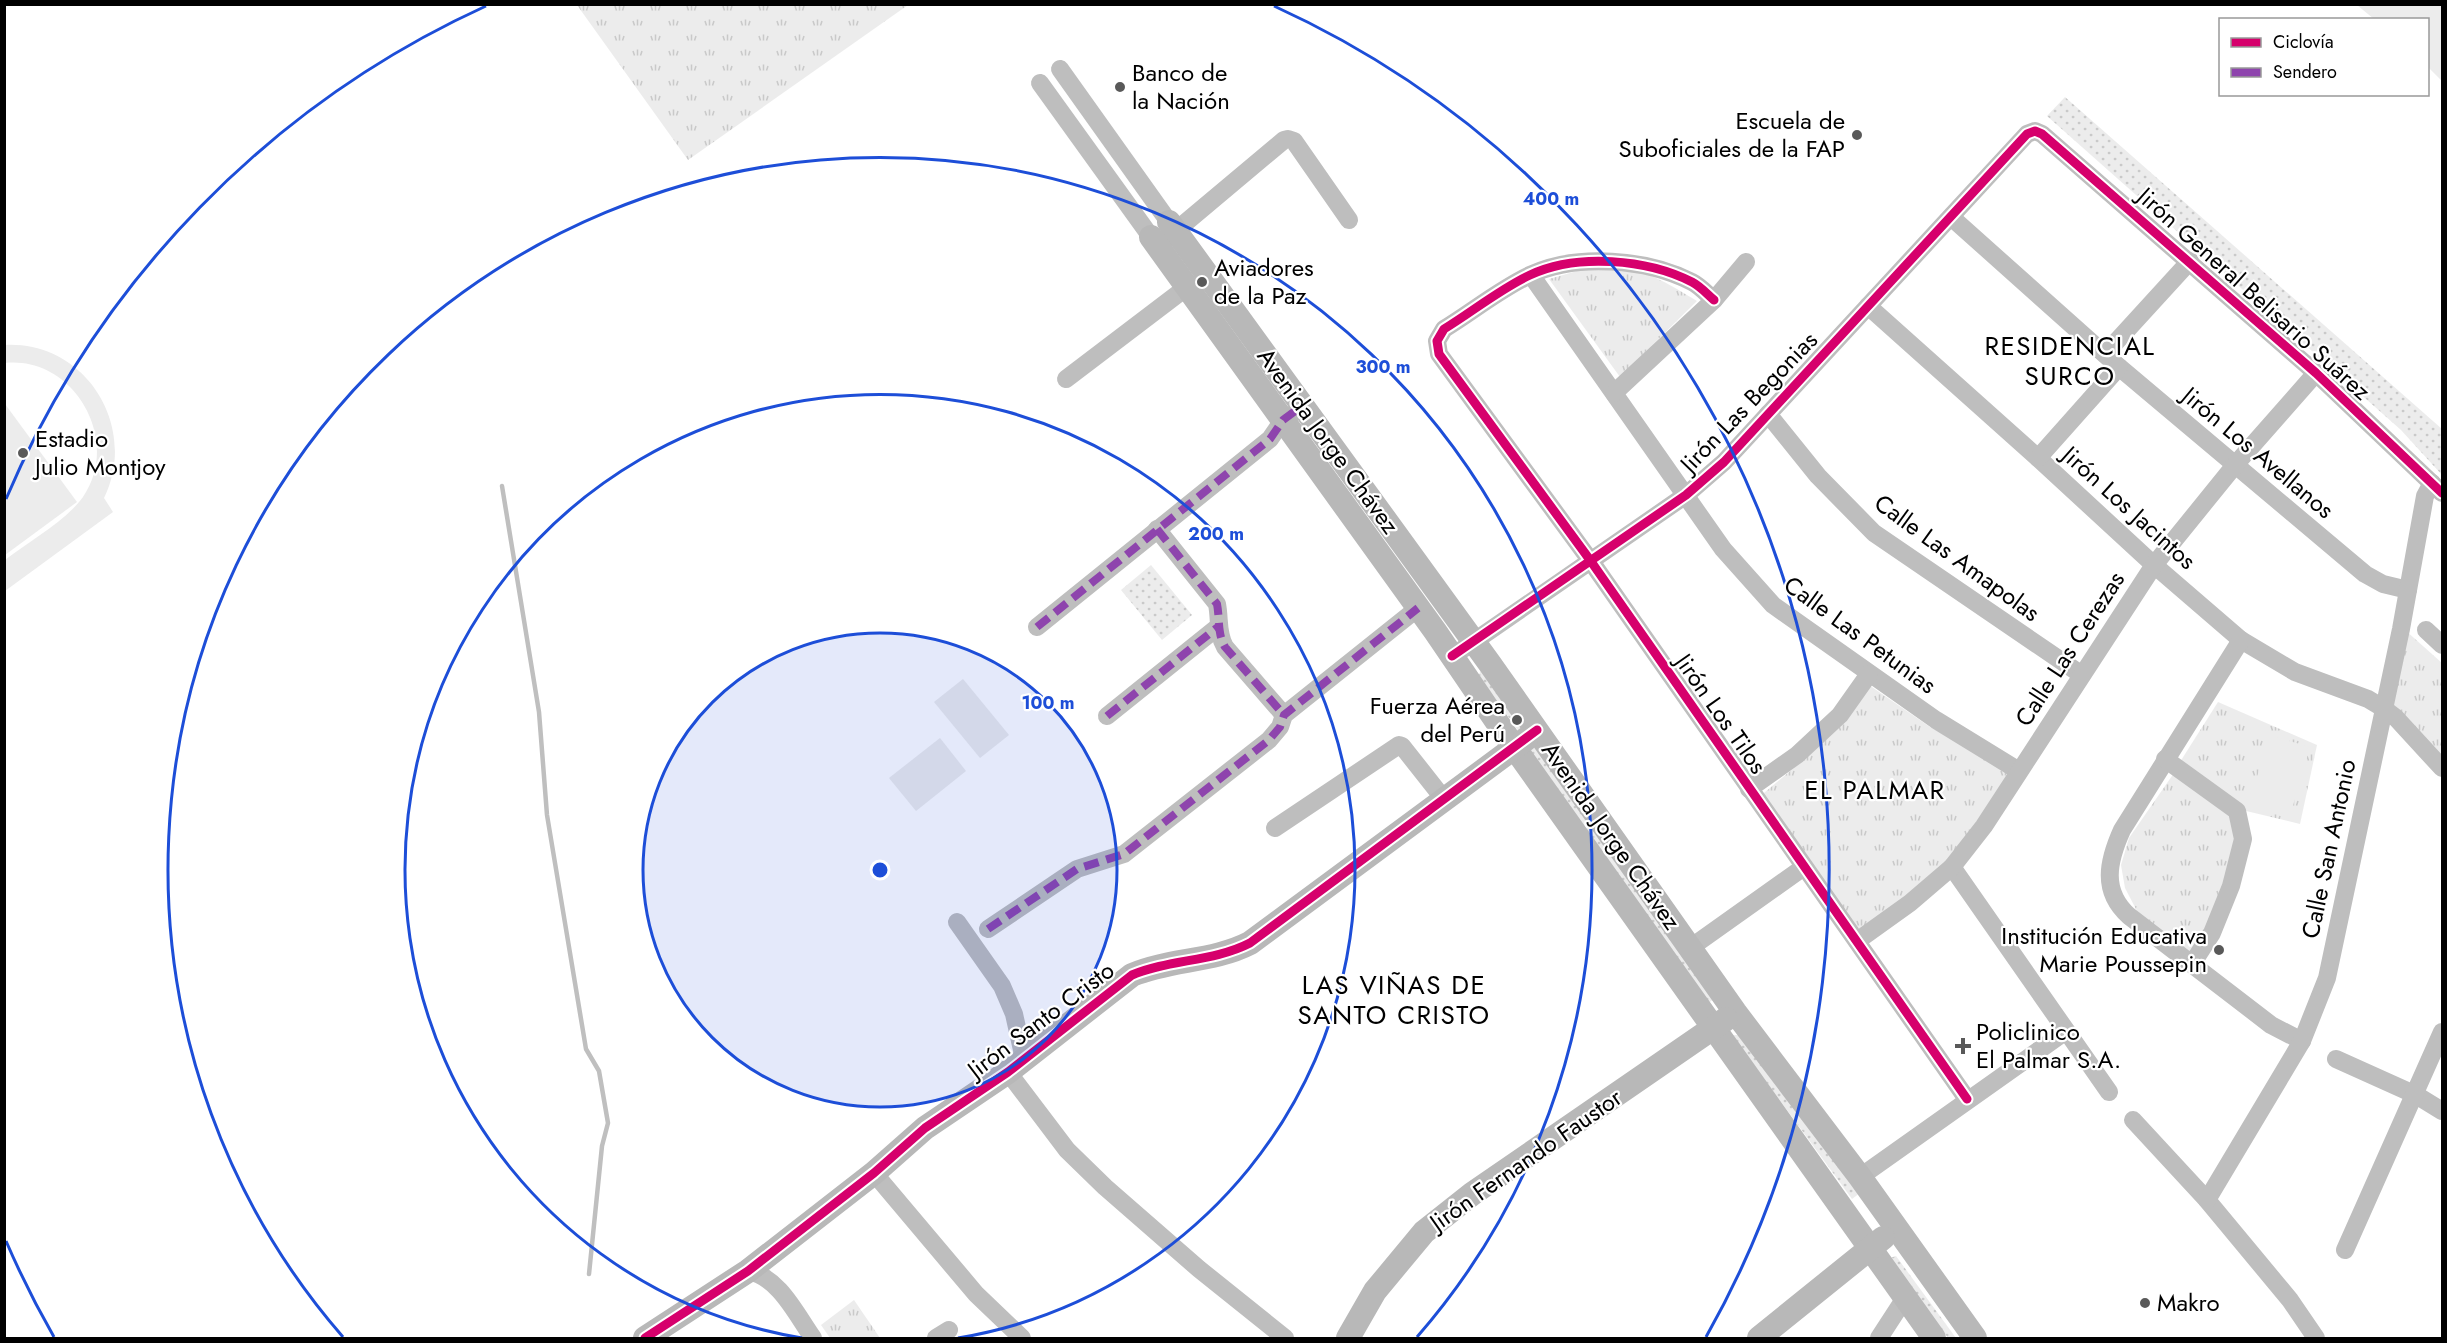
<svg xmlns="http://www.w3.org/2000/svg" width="2447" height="1343" viewBox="0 0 2447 1343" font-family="Jost,sans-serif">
	<defs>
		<pattern id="grass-dots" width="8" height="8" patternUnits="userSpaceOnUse" patternTransform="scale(1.5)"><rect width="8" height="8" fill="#ececec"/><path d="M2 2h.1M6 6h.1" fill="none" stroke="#c9c9c9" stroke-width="1.8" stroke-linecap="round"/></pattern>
		<pattern id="park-tufts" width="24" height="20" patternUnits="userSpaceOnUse" patternTransform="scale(1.5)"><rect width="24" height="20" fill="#ececec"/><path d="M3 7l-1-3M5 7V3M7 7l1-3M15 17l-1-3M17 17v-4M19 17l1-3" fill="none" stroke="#c9c9c9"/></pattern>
	</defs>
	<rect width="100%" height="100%" fill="#fff"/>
	<g fill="url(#grass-dots)">
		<path d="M 2065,97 L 2442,429 L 2442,475 L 2401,430 L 2047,116 Z"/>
		<path d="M 1151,565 L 1192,615 L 1162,640 L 1121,590 Z"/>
		<path d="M 1483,664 L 1526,727 L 1519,732 L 1479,675 Z"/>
		<path d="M 1535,744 L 1716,998 L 1708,1003 L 1528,749 Z"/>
		<path d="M 1732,1035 L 1746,1035 L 1861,1192 L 1852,1199 Z"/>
		<path d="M 1896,1256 L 1956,1338 L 1948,1338 L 1890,1258 Z"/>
	</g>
	<g fill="url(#park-tufts)">
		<path d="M 577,5 L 908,5 L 688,160 Z"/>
		<path d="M 1591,267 C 1601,267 1610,267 1620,267 C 1647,270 1674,287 1697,301 L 1620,377 L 1549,279 Z"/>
		<path d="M 2405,630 L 2442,663 L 2442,763 L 2392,710 Z"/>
		<path d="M 1869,685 L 1930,727 L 2011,772 L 1980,824 L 1940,872 L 1862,928 L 1854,928 L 1758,798 L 1808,756 Z"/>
		<path d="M 2218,702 L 2317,745 L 2300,824 L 2242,810 L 2180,762 Z"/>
		<path d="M 2174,773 L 2229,811 L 2236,836 L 2213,921 L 2189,956 L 2138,913 L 2125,888 L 2121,865 L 2129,838 Z"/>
		<path d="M 854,1300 L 880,1338 L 830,1338 L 821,1325 Z"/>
	</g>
	<g fill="#ececec">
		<path d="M 2357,5 L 2442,5 L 2442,81 L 2428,67 L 2428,20 L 2374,19 Z"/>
		<path d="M 5,345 C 86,341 139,427 104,498 L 113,512 L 5,591 L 5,560 C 28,542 66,521 83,497 C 122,440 74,356 5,363 Z"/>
		<path d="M 5,404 L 77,502 L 5,555 L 4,555 Z"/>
		<path d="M 963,679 L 1009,735 L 980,758 L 934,702 Z"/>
		<path d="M 2269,735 L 2310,747 L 2290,816 L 2249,805 Z"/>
		<path d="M 940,738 L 966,771 L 916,811 L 889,778 Z"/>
	</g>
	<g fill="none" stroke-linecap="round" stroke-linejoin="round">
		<path stroke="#bfbfbf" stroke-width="4.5" d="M 502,486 L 539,712 L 547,815 L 586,1049 L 599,1071 L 608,1123 L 602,1146 L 589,1274"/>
		<g stroke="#bebebe" stroke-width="18">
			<path d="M 1060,69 L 1169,222"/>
			<path d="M 1040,83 L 1151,237"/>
			<path d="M 1951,217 L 2119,367 L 2365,574 L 2383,584 L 2408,590"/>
			<path d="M 1166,239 L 1284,140 L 1288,139 L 1294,141 L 1349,220"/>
			<path d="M 1531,275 L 1723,549 L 1773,605 L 1936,720 L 2019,771"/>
			<path d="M 1714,300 C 1707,294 1700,286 1692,282 C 1647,259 1577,253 1530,275 C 1500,289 1472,312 1444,329 L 1437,341 L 1439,354 L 1590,560 L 1967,1099"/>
			<path d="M 1868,306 L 2038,458 L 2154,565 L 2241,640 L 2295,672 L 2368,699 L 2383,708 L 2396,718 L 2442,768"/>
			<path d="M 2105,354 L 2190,261"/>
			<path d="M 1066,379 L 1187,287"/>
			<path d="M 1614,393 L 1714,300 L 1746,262"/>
			<path d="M 1768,414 L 1818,476 L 1874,533 L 2082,675"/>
			<path d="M 2038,458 L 2119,367"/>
			<path d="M 1157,529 L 1217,604 C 1220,619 1217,633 1225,647 L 1284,715"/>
			<path d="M 1037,627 L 1270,439 L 1283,420 L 1291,415"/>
			<path d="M 2426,630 L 2442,645"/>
			<path d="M 2241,640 L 2122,830 C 2108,861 2101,891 2129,916 L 2271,1025 L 2302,1041"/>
			<path d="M 1463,649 L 1686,495 L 1724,462 L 2027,134 L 2035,131 L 2042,134 L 2316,373 L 2442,493"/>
			<path d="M 1107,716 L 1219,626"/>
			<path d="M 2165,759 L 2237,811 L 2243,839 L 2231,886 L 2212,933 L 2192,964"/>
			<path d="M 1749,789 L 1797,755 L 1840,715 L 1869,674"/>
			<path d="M 1275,828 L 1399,745 L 1402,746 L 1443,798"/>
			<path d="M 1952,867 L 2109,1092"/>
			<path d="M 957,922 L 1002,986 L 1014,1014 L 1024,1059"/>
			<path d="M 988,929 L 1077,869 L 1124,854 L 1269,740 L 1280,727 L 1284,715 L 1418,608"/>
			<path d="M 1857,941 L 1910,903 L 1952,867 L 1984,826 L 2154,565 L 2235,465 L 2316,373"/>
			<path d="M 1690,948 L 1804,867"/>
			<path d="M 2336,1059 L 2416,1095 L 2442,1111"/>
			<path d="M 1008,1072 L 1067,1150 L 1105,1187 L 1199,1269 L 1285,1338"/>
			<path d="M 2133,1120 L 2207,1200 L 2290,1300 L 2316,1338"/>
			<path d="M 874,1173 L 976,1294 L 1022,1338"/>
			<path d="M 1860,1177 L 2066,1031"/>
			<path d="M 2207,1200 L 2302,1041 L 2327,978 L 2401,629 L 2425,496 L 2432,483"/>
			<path d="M 2345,1250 L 2442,1032"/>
			<path d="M 748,1271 C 779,1277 796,1314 813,1338"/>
			<path d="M 936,1338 L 949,1330"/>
			<path d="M 1879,1338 L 1905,1298"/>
		</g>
		<g stroke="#b8b8b8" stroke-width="24">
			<path d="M 1169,222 L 1490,664 L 1735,1012 L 1860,1177 L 1975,1338"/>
			<path d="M 1151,237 L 1435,631 L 1514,747 L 1934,1338"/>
			<path d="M 645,1338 L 748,1271 L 874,1173 L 925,1128 L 1008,1072 L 1132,975 C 1170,959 1213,962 1250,943 L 1526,739"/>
			<path d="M 1348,1338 L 1375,1291 L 1424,1232 L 1472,1194 L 1726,1019"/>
			<path d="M 1759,1338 L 1883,1238"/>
		</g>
		<g stroke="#8e44ad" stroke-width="8" stroke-dasharray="15 8" stroke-linecap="butt">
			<path d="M 1157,529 L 1217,604 C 1220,619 1217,633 1225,647 L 1284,715"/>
			<path d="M 1037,627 L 1270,439 L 1283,420 L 1302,406"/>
			<path d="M 1107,716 L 1219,626"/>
			<path d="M 988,929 L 1077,869 L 1124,854 L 1269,740 L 1280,727 L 1284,715 L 1418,608"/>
		</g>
		<g stroke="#fff" stroke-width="13">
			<g id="cycleway">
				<path d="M 1714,300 C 1707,294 1700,286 1692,282 C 1647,259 1577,253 1530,275 C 1500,289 1472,312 1444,329 L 1437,341 L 1439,354 L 1590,560 L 1967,1099"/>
				<path d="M 1452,656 L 1686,495 L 1724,462 L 2027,134 L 2035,131 L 2042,134 L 2316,373 L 2442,493"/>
				<path d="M 645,1338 L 748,1271 L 874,1173 L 925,1128 L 1008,1072 L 1132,975 C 1170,959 1213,962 1250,943 L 1537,730"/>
			</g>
		</g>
		<use href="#cycleway" stroke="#d6006c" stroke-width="9"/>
	</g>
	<circle cx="880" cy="870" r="237" fill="#1d4ed8" fill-opacity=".12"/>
	<g fill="none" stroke="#1d4ed8" stroke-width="3">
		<circle cx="880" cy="870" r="237"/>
		<path d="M802 1338A475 475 0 1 1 958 1338"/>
		<path d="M343 1337A712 712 0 1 1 1417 1337"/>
		<path d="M54 1337A949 949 0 0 1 6 1241M6 499A949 949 0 0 1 486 6M1274 6A949 949 0 0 1 1706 1337"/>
	</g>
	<g fill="#595959" stroke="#fff" stroke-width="2">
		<circle cx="1120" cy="87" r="6"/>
		<circle cx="1857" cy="135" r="6"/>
		<circle cx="1202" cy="282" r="6"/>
		<circle cx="23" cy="453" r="6"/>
		<circle cx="1517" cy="720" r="6"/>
		<circle cx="2219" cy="950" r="6"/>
		<path d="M1960 1037h6v6h6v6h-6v6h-6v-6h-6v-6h6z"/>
		<circle cx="2145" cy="1303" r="6"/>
	</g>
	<g text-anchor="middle" stroke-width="4.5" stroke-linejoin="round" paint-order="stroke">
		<g font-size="24" fill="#000" stroke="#fff" text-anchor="start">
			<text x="1132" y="81">Banco de<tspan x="1132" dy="28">la Nación</tspan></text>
			<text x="1845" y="129" text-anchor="end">Escuela de<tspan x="1845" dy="28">Suboficiales de la FAP</tspan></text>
			<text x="1214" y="276">Aviadores<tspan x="1214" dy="28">de la Paz</tspan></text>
			<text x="35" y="447">Estadio<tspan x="35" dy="28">Julio Montjoy</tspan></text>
			<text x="1505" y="714" text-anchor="end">Fuerza Aérea<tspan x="1505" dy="28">del Perú</tspan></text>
			<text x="2207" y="944" text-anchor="end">Institución Educativa<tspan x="2207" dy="28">Marie Poussepin</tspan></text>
			<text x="1976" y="1040">Policlinico<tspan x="1976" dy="28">El Palmar S.A.</tspan></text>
			<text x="2157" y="1311">Makro</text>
		</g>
		<g font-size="24" fill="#000" stroke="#fff">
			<text transform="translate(2254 294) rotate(42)" y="8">Jirón General Belisario Suárez</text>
			<text transform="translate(1749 402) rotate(-46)" y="8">Jirón Las Begonias</text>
			<text transform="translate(1328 441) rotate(54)" y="8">Avenida Jorge Chávez</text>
			<text transform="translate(2258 453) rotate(40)" y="8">Jirón Los Avellanos</text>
			<text transform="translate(2129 508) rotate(42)" y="8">Jirón Los Jacintos</text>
			<text transform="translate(1957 558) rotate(36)" y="8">Calle Las Amapolas</text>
			<text transform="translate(1860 635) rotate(36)" y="8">Calle Las Petunias</text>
			<text transform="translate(2070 649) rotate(-57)" y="8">Calle Las Cerezas</text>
			<text transform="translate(1721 714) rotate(55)" y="8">Jirón Los Tilos</text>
			<text transform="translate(1611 836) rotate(55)" y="8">Avenida Jorge Chávez</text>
			<text transform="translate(2329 849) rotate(-78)" y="8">Calle San Antonio</text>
			<text transform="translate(1041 1020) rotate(-37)" y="8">Jirón Santo Cristo</text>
			<text transform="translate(1526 1160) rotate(-35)" y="8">Jirón Fernando Faustor</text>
		</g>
		<g font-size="26" letter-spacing="1.5" fill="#000" stroke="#fff">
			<text x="2070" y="355">RESIDENCIAL<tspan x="2070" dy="30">SURCO</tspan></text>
			<text x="1875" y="799">EL PALMAR</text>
			<text x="1394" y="994">LAS VIÑAS DE<tspan x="1394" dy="30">SANTO CRISTO</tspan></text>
		</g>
	</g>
	<circle cx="880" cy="870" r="9" fill="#1d4ed8" stroke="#fff" stroke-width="3"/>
	<g font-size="18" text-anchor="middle" font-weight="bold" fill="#1d4ed8" stroke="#fff" stroke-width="4.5" stroke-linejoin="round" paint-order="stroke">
		<text x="1551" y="205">400 m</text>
		<text x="1383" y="373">300 m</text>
		<text x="1216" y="540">200 m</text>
		<text x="1048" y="709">100 m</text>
	</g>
	<rect width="2447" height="1343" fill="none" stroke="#000000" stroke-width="12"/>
	<rect x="2219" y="18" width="210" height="78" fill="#ffffff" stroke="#999999" stroke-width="1.5"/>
	<rect x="2231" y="38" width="30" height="9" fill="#d6006c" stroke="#999999" stroke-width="1.5"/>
	<text x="2273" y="48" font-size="18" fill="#000000">Ciclovía</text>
	<rect x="2231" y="68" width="30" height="9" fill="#8e44ad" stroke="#999999" stroke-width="1.5"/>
	<text x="2273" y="78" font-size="18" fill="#000000">Sendero</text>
</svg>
